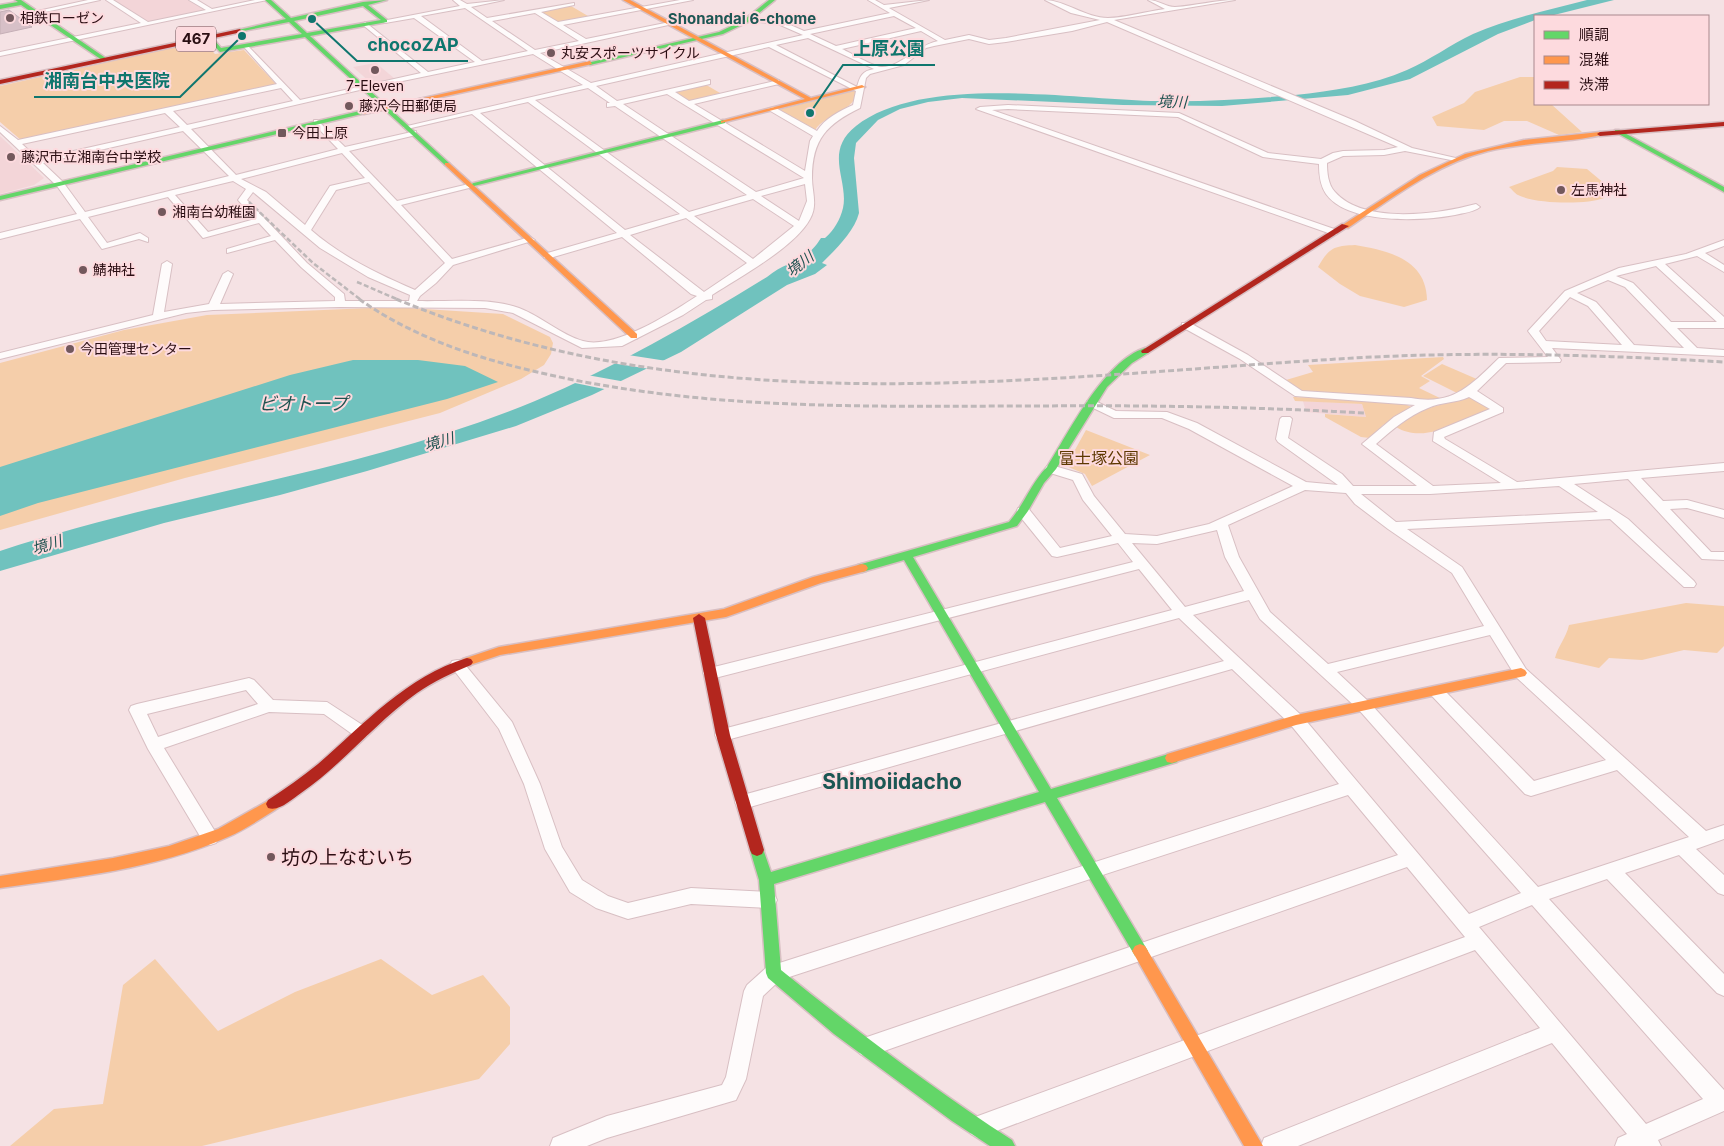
<svg xmlns="http://www.w3.org/2000/svg" width="1724" height="1146" viewBox="0 0 1724 1146" font-family="Inter,'Noto Sans JP',sans-serif">
	<rect width="100%" height="100%" fill="#f5e2e4"/>
	<g fill="#f3d5d8">
		<path d="M 112,0 L 188,0 L 206,10 L 149,22 Z"/>
		<path d="M 376,63 L 395,79 L 371,83 L 353,67 Z"/>
		<path d="M 0,136 L 44,178 L 34,185 L 0,194 Z"/>
		<path d="M 1303,401 L 1362,404 L 1366,417 L 1306,412 Z"/>
	</g>
	<g fill="#f5ceaa">
		<path d="M 571,6 L 588,16 L 558,22 L 541,12 Z"/>
		<path d="M 198,42 L 204,42 L 215,54 L 244,50 L 276,84 L 22,141 L 0,122 L 0,86 Z"/>
		<path d="M 1520,77 L 1535,77 L 1535,104 L 1551,104 L 1582,132 L 1559,135 L 1527,121 L 1504,121 L 1484,130 L 1437,126 L 1432,117 L 1464,103 L 1475,92 Z"/>
		<path d="M 703,83 L 720,93 L 689,101 L 673,90 Z"/>
		<path d="M 857,90 C 857,111 825,114 815,130 L 778,110 Z"/>
		<path d="M 1557,167 L 1587,169 L 1605,184 L 1604,198 C 1587,205 1535,204 1518,195 C 1515,194 1512,189 1509,187 L 1553,171 Z"/>
		<path d="M 1355,245 C 1389,251 1426,259 1427,300 L 1404,307 L 1360,296 L 1340,284 L 1318,267 C 1329,248 1333,246 1355,245 Z"/>
		<path d="M 393,307 L 503,314 L 550,337 L 553,343 L 551,354 L 544,365 L 521,379 L 440,413 L 185,478 L 0,530 L 0,363 L 124,330 L 207,315 Z"/>
		<path d="M 1443,357 L 1444,359 L 1421,376 L 1430,381 L 1419,388 L 1442,399 L 1427,400 L 1302,392 L 1286,380 L 1313,372 L 1308,365 Z"/>
		<path d="M 1442,364 L 1479,380 L 1459,394 L 1423,376 Z"/>
		<path d="M 1468,396 L 1491,409 C 1462,420 1425,445 1396,427 C 1415,407 1444,406 1468,396 Z"/>
		<path d="M 1293,397 C 1319,398 1394,395 1413,408 L 1383,425 L 1370,438 L 1361,437 L 1325,417 L 1325,414 L 1366,417 L 1362,404 L 1295,401 Z"/>
		<path d="M 1086,430 L 1150,455 L 1092,486 L 1085,474 L 1066,466 Z"/>
		<path d="M 1686,603 L 1724,606 L 1724,646 L 1717,653 L 1684,650 L 1642,660 L 1609,658 L 1599,668 L 1555,658 C 1558,646 1566,638 1569,625 Z"/>
		<path d="M 155,959 L 218,1031 L 295,992 L 381,959 L 432,995 L 483,975 L 510,1007 L 510,1044 L 479,1079 L 202,1146 L 10,1146 L 54,1109 L 103,1104 L 123,985 Z"/>
	</g>
	<g fill="#70c2be">
		<path d="M 1587,0 L 1614,0 L 1550,16 L 1535,16 L 1535,20 L 1498,34 L 1410,79 L 1348,95 L 1222,106 L 1123,105 L 962,98 L 928,102 L 900,109 L 878,120 L 856,143 L 854,158 L 859,213 C 854,232 836,249 822,263 L 827,265 L 815,274 L 787,285 L 681,352 L 592,395 L 516,426 L 367,471 L 280,495 L 164,523 L 0,571 L 0,551 C 176,493 363,472 535,401 C 616,367 692,323 767,277 C 787,260 805,264 821,238 L 825,238 C 834,230 840,220 843,208 C 849,180 823,152 856,126 C 923,73 1077,100 1158,101 C 1204,102 1250,99 1295,95 C 1332,91 1373,85 1407,70 C 1430,60 1450,45 1473,34 C 1509,18 1549,10 1587,0 Z"/>
		<path d="M 353,360 L 418,360 L 465,366 L 498,382 L 447,399 L 38,503 L 0,516 L 0,467 L 290,375 Z"/>
	</g>
	<g fill="#f5e2e4">
		<path d="M 628,355 L 667,361 L 650,369 L 611,363 Z"/>
		<path d="M 587,375 L 626,382 L 609,390 L 570,382 Z"/>
	</g>
	<path fill="#d7c0c7" stroke="#c5afb6" d="M 9,10 L 32,27 L 0,34 L 0,12 Z"/>
	<g fill="none" stroke-linecap="round" stroke-linejoin="round">
		<g stroke="#d8bfc3" stroke-width="2">
			<g id="street">
				<path d="M 88,0 L 100,0 L 36,14 L 33,12 Z"/>
				<path d="M 106,0 L 113,0 L 148,22 L 206,10 L 189,0 L 197,0 L 212,9 L 255,0 L 267,0 L 0,56 L 0,52 L 141,23 Z"/>
				<path d="M 453,0 L 460,0 L 467,4 L 504,0 L 471,7 L 487,18 L 574,3 L 574,5 L 541,12 L 558,22 L 680,0 L 693,0 L 563,25 L 586,39 L 670,22 L 673,24 L 540,53 L 591,83 L 803,35 L 778,24 L 749,21 L 751,18 L 779,20 L 804,31 L 890,13 L 868,0 L 875,0 L 884,5 L 929,0 L 889,8 L 945,40 L 969,35 L 989,40 L 1006,38 L 1100,20 L 1071,13 L 1045,0 C 1064,0 1086,18 1108,18 C 1123,18 1149,11 1165,9 L 1148,0 C 1158,0 1166,7 1175,7 C 1195,6 1215,0 1235,0 L 1114,20 L 1355,121 L 1412,148 L 1460,159 L 1456,161 L 1405,151 L 1384,155 L 1343,156 L 1327,163 C 1327,172 1328,185 1335,192 C 1364,225 1439,214 1476,204 L 1480,207 C 1474,212 1463,213 1455,215 C 1423,221 1348,225 1326,194 C 1320,185 1319,174 1319,164 L 1263,157 L 1178,117 L 1008,109 L 992,110 L 1337,230 L 1337,234 L 1334,235 L 976,109 L 980,107 L 1008,105 L 1179,113 L 1268,153 L 1321,159 L 1333,153 L 1343,151 L 1384,150 L 1398,147 L 1107,22 L 1072,31 L 1006,42 L 989,44 L 969,39 L 934,46 L 926,48 L 904,65 L 870,74 L 866,78 L 860,108 C 827,124 812,139 812,178 C 812,192 818,205 810,219 C 795,247 740,277 712,295 L 712,299 L 706,300 L 683,315 L 622,346 L 582,348 L 513,313 L 485,308 L 340,307 L 213,310 L 186,313 L 0,359 L 0,353 L 153,315 L 162,264 L 167,261 L 172,264 L 164,312 L 209,304 L 223,274 L 228,271 L 233,274 L 220,304 L 335,301 L 335,297 L 301,267 L 275,240 L 227,253 L 227,249 L 271,236 L 259,223 L 203,238 L 168,197 L 88,217 L 107,243 L 140,233 L 148,238 L 148,242 L 139,239 L 102,249 L 80,219 L 0,239 L 0,233 L 77,214 L 57,186 L 0,132 L 0,126 L 18,140 L 277,84 L 244,47 L 246,44 L 300,100 L 421,73 L 363,25 L 365,22 L 428,72 L 475,62 L 414,18 L 385,23 L 382,21 L 460,6 ZM 465,8 L 528,51 L 482,61 L 421,16 ZM 535,13 L 579,41 L 535,50 L 492,21 ZM 894,16 L 916,28 L 836,46 L 810,34 ZM 921,31 L 938,41 C 917,45 900,68 881,67 C 872,66 851,53 842,49 ZM 808,38 L 874,69 C 862,71 860,76 857,87 L 776,45 ZM 769,47 L 856,91 L 853,105 C 840,111 825,118 817,131 L 774,107 L 767,109 L 813,136 L 810,141 L 805,171 L 694,104 L 779,84 L 779,80 L 689,101 L 675,92 L 710,84 L 710,80 L 617,101 L 596,86 ZM 533,54 L 583,85 L 403,127 L 407,129 L 472,114 L 617,233 L 544,254 L 544,258 L 550,258 L 622,237 L 691,294 L 697,296 C 671,313 614,350 583,341 C 561,335 541,316 519,308 C 488,297 449,302 417,301 L 420,296 L 436,283 L 453,265 L 535,240 L 530,237 L 452,259 L 401,205 L 473,187 L 473,183 L 397,201 L 349,151 L 416,135 L 416,131 L 345,147 L 317,120 L 314,120 L 314,124 L 338,149 L 236,175 L 191,129 L 364,89 ZM 281,88 L 293,101 L 187,125 L 173,111 ZM 588,88 L 610,103 L 607,103 L 607,107 L 615,106 L 747,195 L 689,212 L 535,100 ZM 667,94 L 804,178 L 756,192 L 623,104 ZM 528,102 L 680,214 L 625,230 L 480,113 ZM 165,113 L 180,127 L 38,159 L 22,144 ZM 183,131 L 229,176 L 85,212 L 63,182 L 43,163 ZM 342,153 L 365,178 L 330,186 L 305,225 L 266,192 L 241,179 ZM 233,181 L 246,189 L 238,200 L 255,219 L 208,232 L 175,195 ZM 369,182 L 445,263 L 415,290 C 378,274 342,257 311,230 L 336,190 ZM 805,184 L 807,201 L 799,221 L 761,196 ZM 253,192 L 320,248 L 368,277 L 410,295 L 409,301 L 345,301 L 344,294 L 307,263 L 247,200 ZM 753,199 L 794,226 L 753,259 L 694,216 ZM 686,218 L 747,263 L 704,292 L 630,235 Z"/>
				<path d="M 1724,240 L 1724,246 L 1705,253 L 1724,265 L 1724,272 L 1697,256 L 1665,264 L 1724,317 L 1724,328 L 1677,328 L 1697,348 L 1724,350 L 1724,356 L 1552,348 L 1561,360 L 1560,362 L 1506,363 L 1477,391 L 1503,408 L 1503,412 L 1444,437 L 1445,439 L 1517,482 L 1724,463 L 1724,471 L 1641,478 L 1663,501 L 1687,500 L 1724,510 L 1724,518 L 1687,508 L 1670,509 L 1711,552 L 1724,552 L 1724,560 L 1702,559 L 1628,479 L 1574,484 L 1628,519 L 1694,581 L 1696,584 L 1694,587 L 1684,587 L 1610,519 L 1407,529 L 1462,567 L 1526,669 L 1706,831 L 1724,825 L 1724,839 L 1696,849 L 1724,875 L 1724,895 L 1718,893 L 1679,855 L 1625,873 L 1724,974 L 1724,996 L 1717,993 L 1607,879 L 1549,899 L 1724,1090 L 1724,1111 L 1658,1140 L 1661,1146 L 1615,1146 L 1618,1138 L 1627,1134 L 1552,1043 L 1298,1146 L 1261,1146 L 1264,1138 L 1540,1028 L 1475,950 L 978,1138 L 971,1134 L 967,1127 L 971,1120 L 978,1116 L 1465,937 L 1407,867 L 867,1057 L 860,1054 L 857,1047 L 860,1040 L 867,1037 L 1398,855 L 1348,795 L 780,980 L 763,996 L 746,1079 L 736,1100 L 607,1138 L 587,1146 L 550,1146 L 553,1138 L 607,1116 L 722,1085 L 726,1077 L 744,991 L 747,985 L 767,967 L 1339,784 L 1290,724 L 1232,669 L 743,809 L 737,807 L 735,802 L 737,797 L 743,795 L 1224,661 L 1179,618 L 723,741 L 717,739 L 715,735 L 717,731 L 723,729 L 1172,610 L 1139,569 L 711,679 L 706,677 L 703,673 L 706,669 L 1133,562 L 1118,543 L 1057,557 L 1052,556 L 1018,514 L 1017,511 L 1018,508 L 1028,508 L 1060,548 L 1112,536 L 1083,500 L 1073,480 L 1047,472 L 1045,469 L 1047,466 L 1051,465 L 1082,474 L 1094,496 L 1125,534 L 1157,536 L 1209,524 L 1293,486 L 1189,429 L 1162,418 L 1114,418 L 1087,405 L 1087,401 L 1095,401 L 1116,411 L 1167,412 L 1197,423 L 1306,482 L 1338,485 L 1278,442 L 1276,439 L 1280,419 L 1282,417 L 1290,417 L 1292,419 L 1288,438 L 1342,474 L 1353,486 L 1417,486 L 1362,444 L 1394,417 L 1415,405 L 1295,396 L 1240,359 L 1182,327 L 1182,323 L 1190,323 L 1248,355 L 1302,391 L 1411,398 C 1453,406 1471,385 1499,358 L 1548,357 L 1528,331 L 1565,291 L 1619,268 L 1686,254 ZM 1656,266 L 1717,322 L 1671,322 L 1633,283 L 1616,276 ZM 1608,280 L 1625,287 L 1684,348 L 1634,345 L 1596,302 L 1577,293 ZM 1570,297 L 1588,306 L 1622,345 L 1546,341 L 1539,331 ZM 1469,397 L 1490,409 L 1434,432 L 1433,441 L 1501,483 L 1433,486 L 1376,444 C 1392,430 1408,416 1428,408 C 1441,402 1456,403 1469,397 ZM 1559,486 L 1598,512 L 1396,522 L 1361,494 L 1430,494 ZM 1305,490 L 1346,493 L 1355,504 L 1388,529 L 1452,573 L 1484,626 L 1328,664 L 1270,612 L 1239,557 L 1228,525 ZM 1217,530 L 1225,557 L 1244,591 L 1185,607 L 1132,543 L 1157,544 ZM 1249,600 L 1260,619 L 1359,710 L 1521,893 L 1469,914 L 1302,716 L 1193,615 ZM 1490,635 L 1516,677 L 1606,760 L 1534,781 L 1441,687 L 1431,687 L 1428,691 L 1431,695 L 1525,794 L 1531,796 L 1617,770 L 1689,837 L 1538,887 L 1369,702 L 1337,672 ZM 1532,905 L 1703,1099 L 1646,1124 L 1479,927 Z"/>
				<path d="M 457,660 L 462,661 L 512,722 L 540,784 L 562,847 L 582,880 L 608,896 L 628,903 L 691,888 L 768,892 L 774,894 L 777,900 L 774,906 L 768,908 L 691,904 L 628,919 L 596,908 L 570,892 L 545,849 L 524,784 L 499,729 L 450,665 L 452,661 Z"/>
				<path d="M 249,678 L 254,680 L 273,700 L 327,702 L 367,728 L 369,732 L 367,736 L 361,738 L 355,736 L 324,714 L 269,712 L 164,748 L 219,838 L 216,843 L 210,845 L 204,843 L 148,749 L 129,710 L 131,706 L 137,704 ZM 246,690 L 258,704 L 158,737 L 147,714 Z"/>
			</g>
		</g>
		<g stroke="#d8bfc3" stroke-width="3">
			<g id="fast">
				<path d="M 15,0 L 21,0 L 107,59 L 102,60 L 21,5 L 0,9 L 0,5 L 18,2 Z"/>
				<path d="M 265,0 L 271,0 L 291,18 L 363,2 L 387,0 L 368,5 L 387,20 L 387,22 L 310,36 L 449,163 L 449,165 L 445,165 L 305,37 L 220,52 L 205,36 L 210,35 L 221,48 L 302,34 L 289,22 L 238,32 L 238,30 L 286,19 ZM 363,6 L 381,20 L 307,33 L 294,21 Z"/>
				<path d="M 769,0 L 775,0 L 748,22 L 723,34 L 590,65 L 587,63 L 719,32 L 744,20 Z"/>
				<path d="M 364,110 L 366,111 L 366,113 L 0,200 L 0,196 Z"/>
				<path d="M 723,120 L 725,121 L 725,123 L 470,187 L 466,185 Z"/>
				<path d="M 1615,130 L 1619,130 L 1724,187 L 1724,192 L 1615,132 Z"/>
				<path d="M 1145,348 L 1149,351 L 1148,353 L 1132,363 L 1107,387 L 1056,469 L 1044,483 L 1028,511 L 1017,526 L 913,557 L 1051,789 L 1172,753 L 1177,754 L 1179,758 L 1177,762 L 1057,798 L 1145,946 L 1148,951 L 1145,956 L 1140,958 L 1135,956 L 1045,802 L 774,884 L 781,970 C 855,1030 932,1088 1012,1140 L 1015,1146 L 990,1146 L 952,1121 L 834,1034 L 768,978 L 766,973 L 759,880 L 750,850 L 752,846 L 757,844 L 762,846 L 771,872 L 1039,792 L 904,560 L 862,572 L 856,568 L 858,565 L 1009,522 C 1024,505 1031,483 1047,467 C 1069,432 1104,361 1145,348 Z"/>
			</g>
		</g>
		<g stroke="#d8bfc3" stroke-width="3">
			<g id="slow">
				<path d="M 623,0 L 630,0 L 811,98 L 862,85 L 865,87 L 721,123 L 721,121 L 805,99 Z"/>
				<path d="M 590,61 L 592,64 L 364,114 L 361,112 Z"/>
				<path d="M 1600,132 L 1603,134 L 1602,135 C 1565,143 1526,142 1488,151 C 1436,164 1392,198 1348,228 L 1341,226 L 1420,175 L 1465,154 L 1524,140 Z"/>
				<path d="M 445,163 L 449,163 L 637,334 L 637,338 L 631,338 L 445,165 Z"/>
				<path d="M 862,564 L 866,565 L 868,568 L 866,571 L 821,583 L 726,617 L 500,655 L 467,666 L 463,665 L 461,662 L 463,659 L 499,647 L 724,609 L 813,577 Z"/>
				<path d="M 1521,668 L 1525,670 L 1527,673 L 1525,676 L 1296,725 L 1172,763 L 1167,762 L 1165,758 L 1167,754 L 1296,715 Z"/>
				<path d="M 273,798 L 278,800 L 280,804 L 278,808 C 262,818 246,829 228,837 C 156,869 77,877 0,888 L 0,876 L 113,858 L 169,846 L 218,829 Z"/>
				<path d="M 1140,944 L 1145,946 L 1263,1146 L 1244,1146 L 1135,956 L 1132,951 L 1135,946 Z"/>
			</g>
		</g>
		<g stroke="#d8bfc3" stroke-width="3">
			<g id="jam">
				<path d="M 240,29 L 242,32 L 0,84 L 0,80 Z"/>
				<path d="M 1724,122 L 1724,126 L 1600,136 L 1597,134 L 1600,132 Z"/>
				<path d="M 1342,224 L 1349,226 L 1148,353 L 1142,353 L 1141,351 Z"/>
				<path d="M 699,614 L 705,618 L 730,735 L 764,850 L 762,854 L 757,856 L 752,854 L 750,850 L 716,735 L 693,618 Z"/>
				<path d="M 467,658 L 471,659 L 473,662 L 471,665 C 452,673 434,681 417,693 C 375,723 343,764 301,793 C 292,799 279,812 268,808 L 266,804 L 268,800 C 285,789 302,777 318,764 C 364,724 407,676 467,658 Z"/>
			</g>
		</g>
		<use href="#street" fill="#fefbfb" fill-rule="evenodd"/>
		<use href="#fast" fill="#63d668" fill-rule="evenodd"/>
		<use href="#slow" fill="#ff974d" fill-rule="evenodd"/>
		<use href="#jam" fill="#b3261e" fill-rule="evenodd"/>
		<g stroke="#bdb7b8" stroke-width="2.5" stroke-dasharray="5 2.5" stroke-linecap="butt">
			<path d="M 249,202 L 313,263 L 361,300"/>
			<path d="M 357,282 L 399,300"/>
		</g>
		<g stroke="#bdb7b8" stroke-width="3" stroke-dasharray="6 3" stroke-linecap="butt">
			<path d="M 359,299 C 421,343 496,364 569,379 C 728,411 880,406 1040,406 C 1148,405 1256,407 1364,413"/>
			<path d="M 396,299 C 705,427 1031,377 1354,358 C 1477,351 1601,355 1724,362"/>
		</g>
	</g>
	<g fill="#72585c" stroke="#fddade" stroke-width="2">
		<circle cx="10" cy="18" r="5"/>
		<circle cx="551" cy="53" r="5"/>
		<circle cx="375" cy="70" r="5"/>
		<circle cx="349" cy="106" r="5"/>
		<rect x="277" y="128" width="10" height="10" rx="2.5"/>
		<circle cx="11" cy="157" r="5"/>
		<circle cx="1561" cy="190" r="5"/>
		<circle cx="162" cy="212" r="5"/>
		<circle cx="83" cy="270" r="5"/>
		<circle cx="70" cy="349" r="5"/>
		<circle cx="271" cy="857" r="5"/>
	</g>
	<g text-anchor="middle" stroke-width="4" stroke-linejoin="round" paint-order="stroke">
		<g font-size="14" fill="#2b0e13" stroke="#fddade" text-anchor="start">
			<text x="20" y="23">相鉄ローゼン</text>
			<text x="561" y="58">丸安スポーツサイクル</text>
			<text x="375" y="91" text-anchor="middle">7-Eleven</text>
			<text x="359" y="111">藤沢今田郵便局</text>
			<text x="292" y="138">今田上原</text>
			<text x="21" y="162">藤沢市立湘南台中学校</text>
			<text x="1571" y="195">左馬神社</text>
			<text x="172" y="217">湘南台幼稚園</text>
			<text x="93" y="275">鯖神社</text>
			<text x="80" y="354">今田管理センター</text>
		</g>
		<g font-size="15" font-weight="bold" fill="#1c5754" stroke="#fddade">
			<text x="742" y="24">Shonandai 6-chome</text>
		</g>
		<rect fill="#fddade" stroke="#6a4b50" stroke-width="1" x="176" y="26.5" width="40" height="25" rx="4"/>
		<g font-size="15" font-weight="bold" fill="#2b0e13">
			<text x="196" y="44">467</text>
		</g>
		<g font-size="15" font-style="italic" fill="#1f5250" stroke="#fddade">
			<text transform="translate(1172 102) rotate(2)" y="5">境川</text>
			<text transform="translate(800 264) rotate(-38)" y="5">境川</text>
			<text transform="translate(439 442) rotate(-16)" y="5">境川</text>
			<text transform="translate(47 545) rotate(-17)" y="5">境川</text>
		</g>
		<g font-size="16" fill="#5d3800" stroke="#fddade">
			<text x="1099" y="464">富士塚公園</text>
		</g>
		<g font-size="18" font-style="italic" fill="#1f5250" stroke="#fddade">
			<text x="303" y="410">ビオトープ</text>
		</g>
		<g font-size="19" fill="#2b0e13" stroke="#fddade" text-anchor="start">
			<text x="281" y="864">坊の上なむいち</text>
		</g>
		<g font-size="21" font-weight="bold" fill="#1c5754" stroke="#fddade">
			<text x="892" y="789">Shimoiidacho</text>
		</g>
	</g>
	<path fill="none" stroke="#0f766e" stroke-width="2" d="M312 19L357 61H468M810 113L843 65H935M242 36L180 97H34"/>
	<g fill="#0f766e" stroke="#fddade" stroke-width="2">
		<circle cx="312" cy="19" r="5"/>
		<circle cx="810" cy="113" r="5"/>
		<circle cx="242" cy="36" r="5"/>
	</g>
	<g font-size="18" text-anchor="middle" font-weight="bold" fill="#0f766e" stroke="#fddade" stroke-width="4" stroke-linejoin="round" paint-order="stroke">
		<text x="413" y="51">chocoZAP</text>
		<text x="889" y="55">上原公園</text>
		<text x="107" y="87">湘南台中央医院</text>
	</g>
	<rect x="1534" y="15" width="175" height="90" fill="#fddade" stroke="#a9888d"/>
	<rect x="1544" y="31" width="25" height="8" fill="#63d668" stroke="#a9888d"/>
	<text x="1579" y="40" font-size="15" fill="#2b0e13">順調</text>
	<rect x="1544" y="56" width="25" height="8" fill="#ff974d" stroke="#a9888d"/>
	<text x="1579" y="65" font-size="15" fill="#2b0e13">混雑</text>
	<rect x="1544" y="81" width="25" height="8" fill="#b3261e" stroke="#a9888d"/>
	<text x="1579" y="90" font-size="15" fill="#2b0e13">渋滞</text>
</svg>
